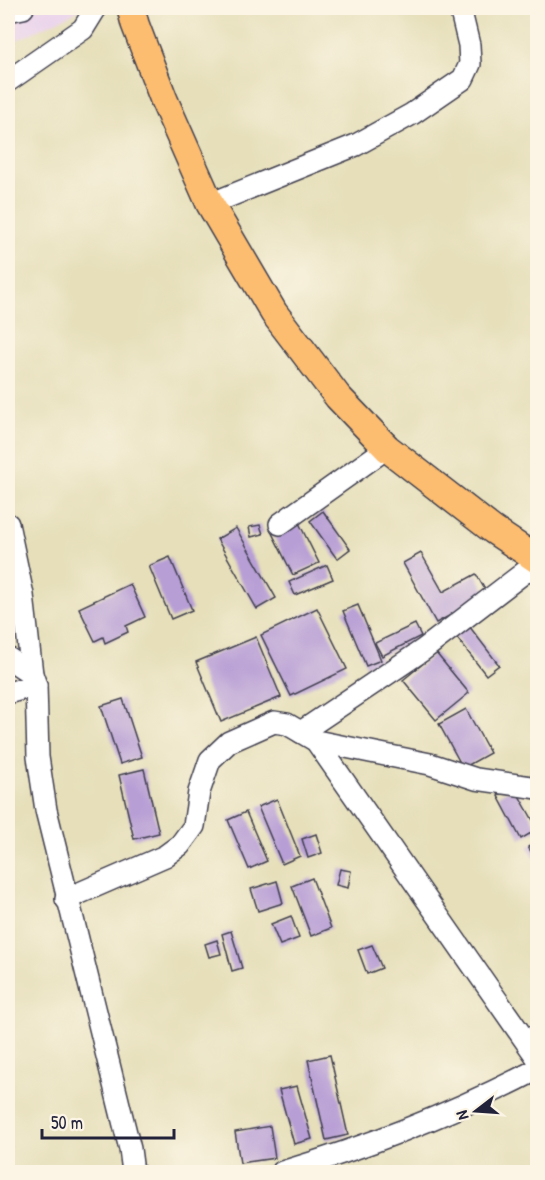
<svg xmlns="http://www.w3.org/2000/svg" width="545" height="1180" viewBox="0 0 545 1180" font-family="'Patrick Hand',sans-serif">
	<rect width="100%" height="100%" fill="#fcf5e5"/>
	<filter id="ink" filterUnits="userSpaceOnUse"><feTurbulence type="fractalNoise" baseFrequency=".0167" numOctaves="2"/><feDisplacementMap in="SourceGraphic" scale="12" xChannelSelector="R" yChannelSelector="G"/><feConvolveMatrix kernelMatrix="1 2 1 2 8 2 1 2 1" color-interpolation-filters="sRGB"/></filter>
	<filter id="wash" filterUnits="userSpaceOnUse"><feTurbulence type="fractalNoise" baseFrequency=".008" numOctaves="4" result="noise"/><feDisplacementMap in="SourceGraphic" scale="24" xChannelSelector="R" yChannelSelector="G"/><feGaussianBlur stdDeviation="1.35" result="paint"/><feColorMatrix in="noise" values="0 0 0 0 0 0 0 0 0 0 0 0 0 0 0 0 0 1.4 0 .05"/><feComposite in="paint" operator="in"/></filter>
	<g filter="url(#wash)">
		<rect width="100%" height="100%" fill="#e6dfba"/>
		<path fill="#e9d2ed" d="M 8,8 L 84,8 L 13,42 L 8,48 Z"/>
		<g id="blocks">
			<g fill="#b79ed5">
				<path d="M 323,511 L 350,549 L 337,559 L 310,521 Z"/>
				<path d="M 298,521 L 319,563 L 293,575 L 272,533 Z"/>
				<path d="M 260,525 L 263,534 L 251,537 L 249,527 Z"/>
				<path d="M 236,528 L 276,598 L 257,609 L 217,539 Z"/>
				<path d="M 421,553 L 443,592 L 476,574 L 488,595 L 436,623 L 403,563 Z"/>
				<path d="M 170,557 L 192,610 L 171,619 L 149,566 Z"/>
				<path d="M 327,565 L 333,579 L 295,595 L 289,582 Z"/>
				<path d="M 130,584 L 145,617 L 126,626 L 128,632 L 105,643 L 103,637 L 95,641 L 79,608 Z"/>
				<path d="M 358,605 L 381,660 L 366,666 L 343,611 Z"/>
				<path d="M 317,608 L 347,669 L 291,696 L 261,635 Z"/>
				<path d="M 466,622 L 499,665 L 486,675 L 453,633 Z"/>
				<path d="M 415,624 L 421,636 L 382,656 L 375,643 Z"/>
				<path d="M 256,637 L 281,697 L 221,722 L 196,662 Z"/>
				<path d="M 436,653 L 469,693 L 436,720 L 403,680 Z"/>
				<path d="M 123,699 L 142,757 L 120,764 L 101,706 Z"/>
				<path d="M 466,709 L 490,753 L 463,768 L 439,724 Z"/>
				<path d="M 144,769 L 159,833 L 134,839 L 119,775 Z"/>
				<path d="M 514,787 L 538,829 L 521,839 L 498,796 Z"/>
				<path d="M 277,799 L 300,856 L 282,864 L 258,807 Z"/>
				<path d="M 246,812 L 267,861 L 249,869 L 228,820 Z"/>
				<path d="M 316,834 L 322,853 L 308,858 L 302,839 Z"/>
				<path d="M 538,841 L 538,862 L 528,847 Z"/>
				<path d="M 340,869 L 351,871 L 348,888 L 336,885 Z"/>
				<path d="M 312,878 L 331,928 L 311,936 L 292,886 Z"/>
				<path d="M 277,881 L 283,903 L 258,911 L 251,889 Z"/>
				<path d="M 291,916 L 299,938 L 280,945 L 271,924 Z"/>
				<path d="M 231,931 L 242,968 L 232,971 L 222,934 Z"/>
				<path d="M 217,940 L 221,954 L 209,957 L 205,944 Z"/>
				<path d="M 372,945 L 382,968 L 367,974 L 358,950 Z"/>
				<path d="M 330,1055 L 348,1135 L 326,1140 L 308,1060 Z"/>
				<path d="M 297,1086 L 312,1139 L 294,1144 L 279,1090 Z"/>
				<path d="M 270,1126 L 275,1158 L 240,1163 L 235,1132 Z"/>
			</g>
		</g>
	</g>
	<g filter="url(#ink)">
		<use href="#blocks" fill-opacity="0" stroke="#3f3e4e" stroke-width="1.5"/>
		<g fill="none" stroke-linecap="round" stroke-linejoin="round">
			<g stroke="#3f3e4e" stroke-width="24">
				<g id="minor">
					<path d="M 8,11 L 23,8"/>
					<path d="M 8,81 L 83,29 L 96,8"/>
					<path d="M 210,204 L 356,145 L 412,114 L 463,79 L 470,64 L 469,45 L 460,8"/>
					<path d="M 8,524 L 23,595 L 32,674 L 36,685 L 38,757 L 46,810 L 130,1149 L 133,1172"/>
					<path d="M 280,524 L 387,448"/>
					<path d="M 8,658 L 32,674"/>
					<path d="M 8,693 L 36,685"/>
					<path d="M 301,732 L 423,650 L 538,562"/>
					<path d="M 316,741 L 430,764 L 476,779 L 538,788"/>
					<path d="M 66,899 L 165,856 L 180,845 L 194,826 L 199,792 L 210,760 L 229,742 L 274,722 L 287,724 L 316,741 L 538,1059"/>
					<path d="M 282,1172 C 370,1146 456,1112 538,1069"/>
				</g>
			</g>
			<g stroke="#3f3e4e" stroke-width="30">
				<path id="major" d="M 131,8 L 135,24 L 164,100 L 210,204 L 274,313 L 338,397 L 387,448 L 493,530 L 538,560"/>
			</g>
			<use href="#minor" stroke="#fff" stroke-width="21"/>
			<use href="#major" stroke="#fcbd6f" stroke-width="27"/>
		</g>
	</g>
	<rect width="545" height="1180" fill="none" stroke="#fcf5e5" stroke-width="30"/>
	<g transform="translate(476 1111) rotate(253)" stroke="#fcf5e5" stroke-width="4.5" paint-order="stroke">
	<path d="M0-4.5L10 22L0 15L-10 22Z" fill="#22223b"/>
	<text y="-9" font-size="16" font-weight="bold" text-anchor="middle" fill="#22223b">N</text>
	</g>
	<path d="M42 1129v9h132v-9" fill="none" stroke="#22223b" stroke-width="3"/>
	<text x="51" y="1129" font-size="18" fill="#22223b" stroke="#fcf5e5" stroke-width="4.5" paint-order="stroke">50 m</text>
</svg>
